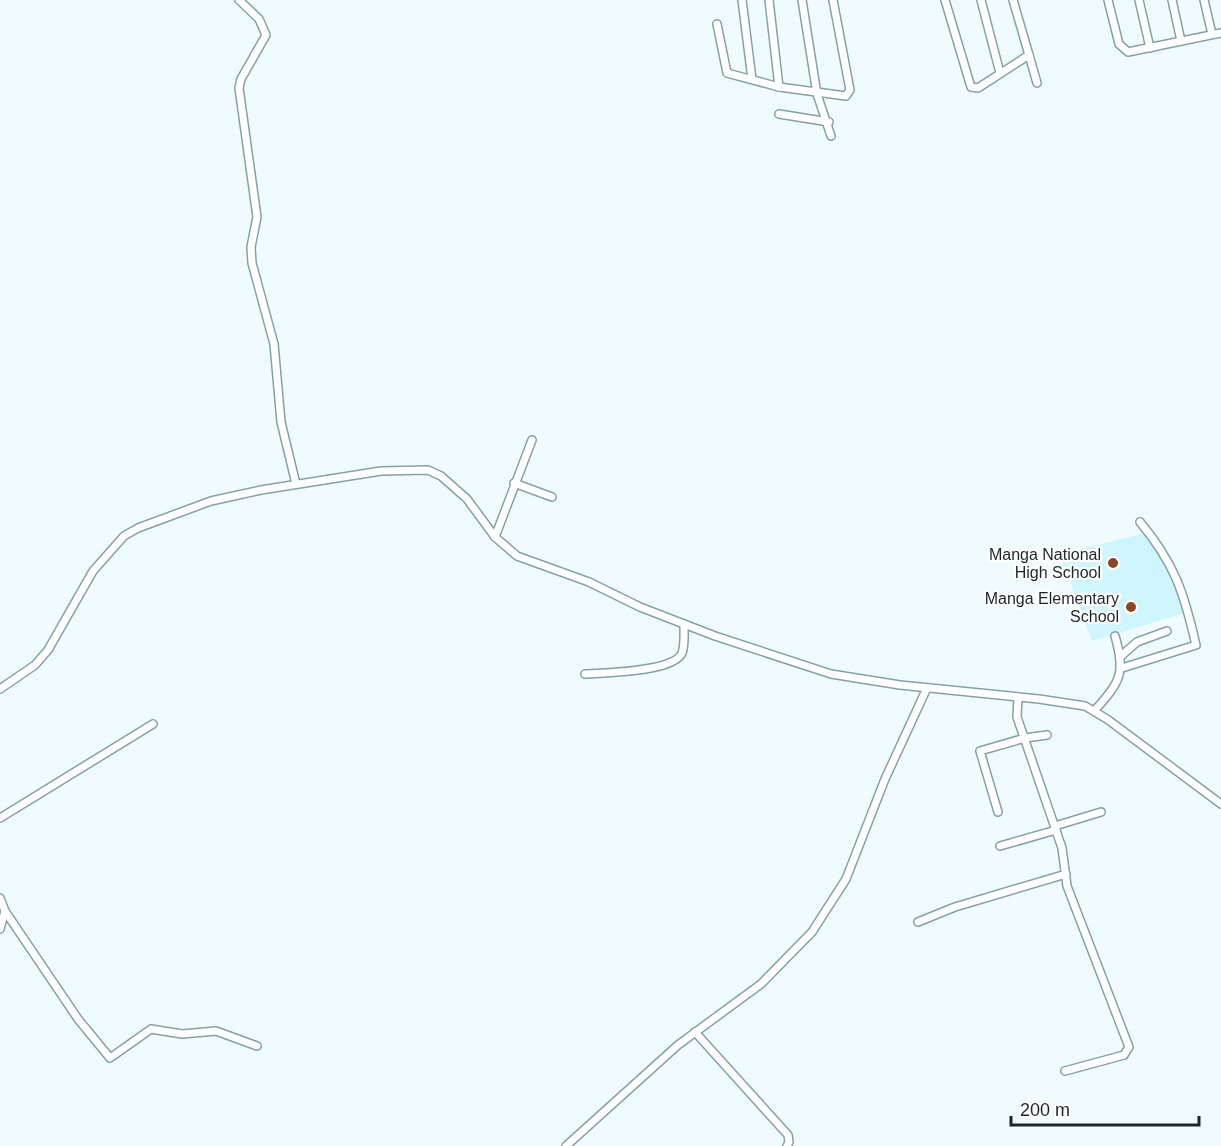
<svg xmlns="http://www.w3.org/2000/svg" width="1221" height="1146" viewBox="0 0 1221 1146" font-family="Arial,sans-serif">
	<rect width="100%" height="100%" fill="#f0fbfd"/>
	<path fill="#d0f6fd" d="M 1146,533 L 1169,572 L 1185,613 L 1092,641 L 1060,554 Z"/>
	<g fill="none" stroke-linecap="round" stroke-linejoin="round">
		<g stroke="#86a1a6" stroke-width="10">
			<g id="minor">
				<path d="M 239,0 L 259,19 L 266,35 L 241,79 L 239,88 L 257,217 L 251,247 L 252,263 L 274,344 L 281,422 L 296,484"/>
				<path d="M 742,0 L 752,79"/>
				<path d="M 769,0 L 779,87"/>
				<path d="M 802,0 L 817,94 L 831,136"/>
				<path d="M 945,0 L 971,87 L 978,88 L 1029,55 L 1037,83"/>
				<path d="M 981,0 L 1000,73"/>
				<path d="M 1013,0 L 1029,55"/>
				<path d="M 1108,0 L 1119,44 L 1128,52 L 1221,33"/>
				<path d="M 1139,0 L 1150,48"/>
				<path d="M 1172,0 L 1181,41"/>
				<path d="M 1204,0 L 1212,34"/>
				<path d="M 717,24 L 727,73 L 779,87 L 846,96 L 850,90 L 833,0"/>
				<path d="M 779,114 L 829,122"/>
				<path d="M 514,483 L 552,497"/>
				<path d="M 495,537 L 532,440"/>
				<path d="M 1121,656 L 1137,642 L 1167,631"/>
				<path d="M 1122,668 L 1196,645 C 1184,593 1175,564 1140,522"/>
				<path d="M 585,674 C 604,673 674,672 682,653 C 685,645 684,633 684,624"/>
				<path d="M 0,689 L 35,665 L 48,650 L 93,571 L 124,536 L 138,528 L 211,501 L 261,490 L 381,471 L 428,470 L 441,476 L 467,499 L 495,537 L 517,556 L 589,582 L 640,607 L 715,636 L 831,674 L 900,685 L 1039,699 L 1085,706 L 1107,719 L 1221,804"/>
				<path d="M 1018,697 L 1017,717 L 1062,848 L 1067,886 L 1129,1047 L 1124,1055 L 1065,1071"/>
				<path d="M 1095,710 C 1120,682 1126,674 1115,636"/>
				<path d="M 998,812 L 980,751 L 1025,738 L 1047,735"/>
				<path d="M 0,818 L 153,724"/>
				<path d="M 1055,826 L 1101,812"/>
				<path d="M 1000,846 L 1056,830"/>
				<path d="M 0,898 L 5,911 L 0,929"/>
				<path d="M 5,911 L 78,1019 L 110,1058 L 151,1029 L 182,1034 L 216,1031 L 257,1046"/>
				<path d="M 918,922 L 955,907 L 1066,874"/>
				<path d="M 695,1032 L 788,1135 L 789,1142 L 787,1146"/>
				<path d="M 566,1146 L 678,1045 L 761,984 L 812,932 L 846,879 L 885,779 L 927,688"/>
			</g>
		</g>
		<use href="#minor" stroke="#fff" stroke-width="7"/>
	</g>
	<g fill="#8e4625" stroke="#fff" stroke-width="2">
		<circle cx="1113" cy="563" r="6"/>
		<circle cx="1131" cy="607" r="6"/>
	</g>
	<g text-anchor="middle" stroke-width="4.5" stroke-linejoin="round" paint-order="stroke">
		<g font-size="16" fill="#1b2628" stroke="#fff" text-anchor="end">
			<text x="1101" y="560">Manga National<tspan x="1101" dy="18">High School</tspan></text>
			<text x="1119" y="604">Manga Elementary<tspan x="1119" dy="18">School</tspan></text>
		</g>
	</g>
	<path d="M1011 1116v9h188v-9" fill="none" stroke="#1b2628" stroke-width="3"/>
	<text x="1020" y="1116" font-size="18" fill="#1b2628" stroke="#ffffff" stroke-width="4.5" paint-order="stroke">200 m</text>
</svg>
